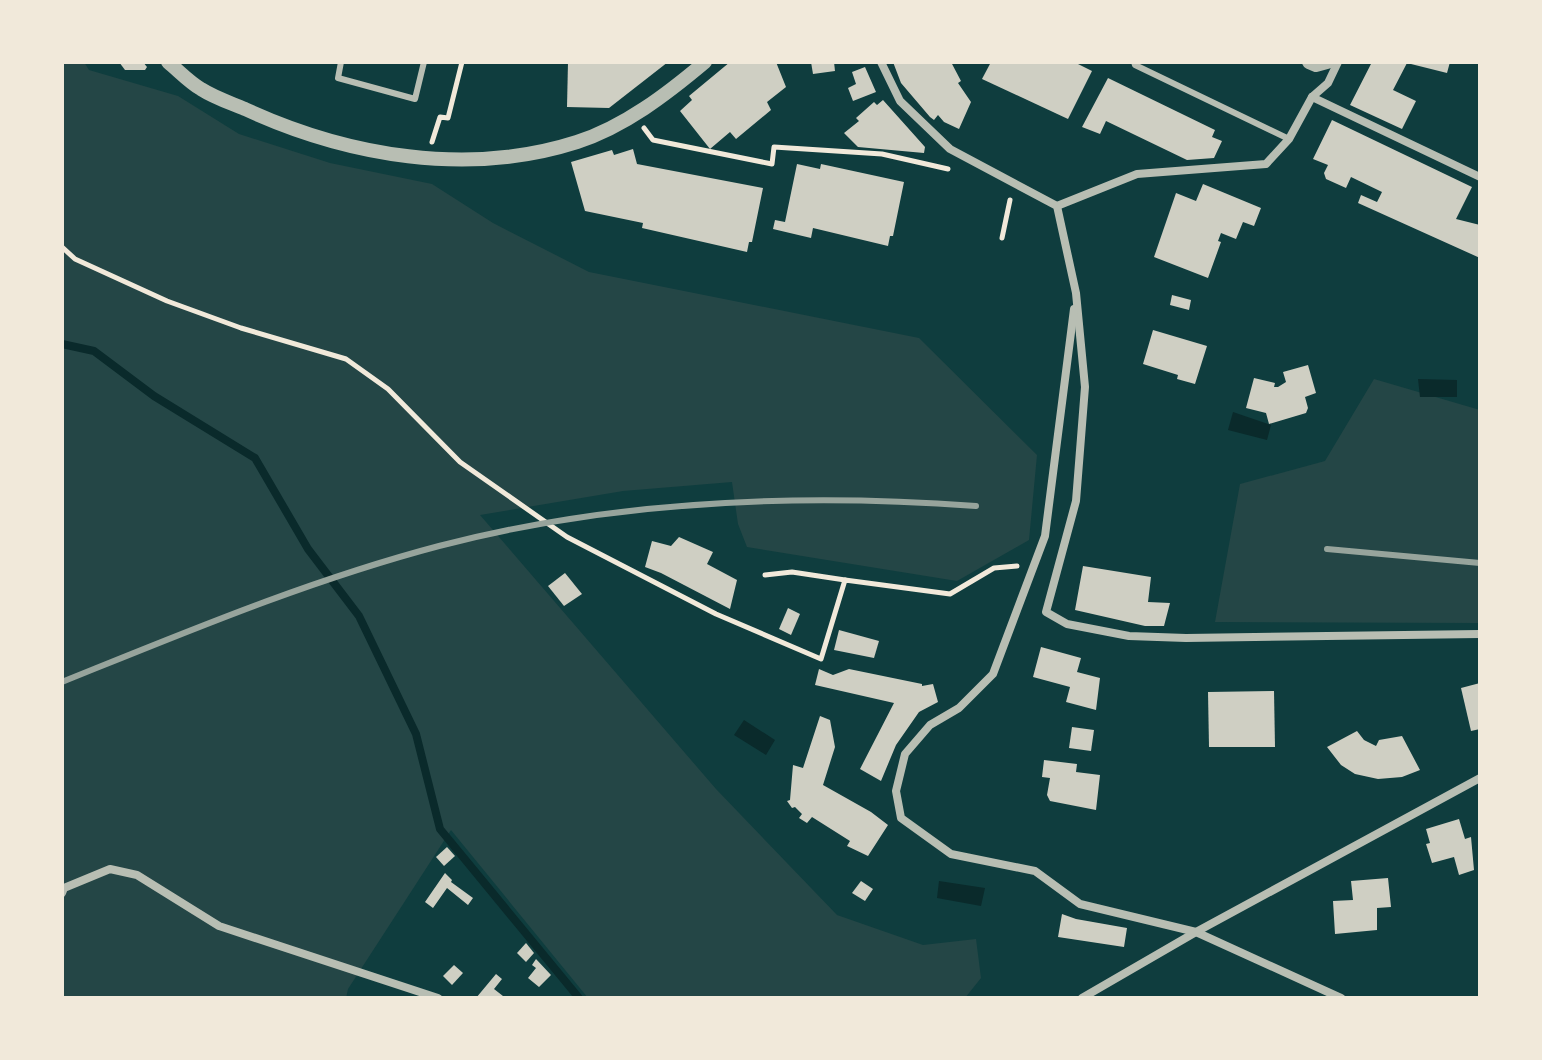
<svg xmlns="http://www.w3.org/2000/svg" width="1542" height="1060" viewBox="0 0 1542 1060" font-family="'Open Sans',sans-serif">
	<rect width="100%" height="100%" fill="#0f3d3e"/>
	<g fill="#244646">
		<path d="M 62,62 L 84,62 L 89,70 L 178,96 L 239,134 L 330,163 L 432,184 L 493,223 L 589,272 L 919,338 L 1037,455 L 1029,540 L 957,581 L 747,547 L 738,524 L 732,482 L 623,491 L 480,515 L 716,789 L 837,915 L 923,945 L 976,939 L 981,978 L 965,998 L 588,998 L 451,830 L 348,989 L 346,998 L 63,998 Z"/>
		<path d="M 1374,379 L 1480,410 L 1480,623 L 1215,622 L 1240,484 L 1325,461 Z"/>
	</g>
	<g fill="#0a2a2b">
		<path d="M 1418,379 L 1457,380 L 1457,397 L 1420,397 Z"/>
		<path d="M 1233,412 L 1271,425 L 1267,440 L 1228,430 Z"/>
		<path d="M 744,720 L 775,740 L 766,755 L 734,735 Z"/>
		<path d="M 939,881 L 985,888 L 981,906 L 937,898 Z"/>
	</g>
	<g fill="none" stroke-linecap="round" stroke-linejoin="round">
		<path stroke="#0a2a2b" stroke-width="8" d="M 62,344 L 94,351 L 154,396 L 255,458 L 308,549 L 359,616 L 416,734 L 440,829 L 579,998"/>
	</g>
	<g fill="#cfcfc3">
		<path d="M 119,62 L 143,62 L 147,67 L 145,70 L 125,70 Z"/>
		<path d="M 568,62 L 668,62 L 609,108 L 567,107 Z"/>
		<path d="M 730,62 L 776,62 L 786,87 L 767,102 L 771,110 L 736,139 L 730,132 L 710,149 L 680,111 L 692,100 L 689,96 Z"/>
		<path d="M 811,62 L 834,62 L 835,71 L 813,74 Z"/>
		<path d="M 893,62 L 951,62 L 961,81 L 958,83 L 971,102 L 959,129 L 944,122 L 938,115 L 934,120 L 930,117 L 901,83 Z"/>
		<path d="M 991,62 L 1074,62 L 1092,71 L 1068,119 L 982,79 Z"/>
		<path d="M 1372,62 L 1450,62 L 1447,73 L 1407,63 L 1393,90 L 1416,101 L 1402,129 L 1350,105 Z"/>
		<path d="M 865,67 L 876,92 L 853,101 L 848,88 L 856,84 L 852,72 Z"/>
		<path d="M 1108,78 L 1215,130 L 1212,137 L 1222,141 L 1214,158 L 1187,160 L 1106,121 L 1100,134 L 1082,127 Z"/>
		<path d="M 883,100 L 925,147 L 924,153 L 858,147 L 844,133 L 859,121 L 856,118 L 874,102 L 877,105 Z"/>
		<path d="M 1332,120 L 1472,187 L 1456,219 L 1480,225 L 1480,258 L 1358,203 L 1361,195 L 1377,202 L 1382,192 L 1351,177 L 1346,188 L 1326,179 L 1324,173 L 1328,165 L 1313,159 Z"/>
		<path d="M 633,149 L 637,164 L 763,188 L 752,242 L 749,242 L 747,252 L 642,228 L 643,223 L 585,211 L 571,162 L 612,150 L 614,155 Z"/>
		<path d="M 797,164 L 820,169 L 821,164 L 904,182 L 893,236 L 890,236 L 888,246 L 813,228 L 811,238 L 773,229 L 775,220 L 785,222 Z"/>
		<path d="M 1203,184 L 1261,208 L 1254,226 L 1243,222 L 1236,239 L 1221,233 L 1218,241 L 1221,242 L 1208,278 L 1154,257 L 1176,193 L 1196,201 Z"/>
		<path d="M 1172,295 L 1191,300 L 1189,310 L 1170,305 Z"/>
		<path d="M 1153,330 L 1207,346 L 1195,384 L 1177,379 L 1178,375 L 1143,364 Z"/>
		<path d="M 1308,365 L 1316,393 L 1305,397 L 1308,408 L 1306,413 L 1269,424 L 1266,413 L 1246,408 L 1254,378 L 1275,383 L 1274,387 L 1278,387 L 1286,382 L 1283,372 Z"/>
		<path d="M 679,537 L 713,552 L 707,564 L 737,580 L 730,609 L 661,573 L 645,567 L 652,541 L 671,546 Z"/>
		<path d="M 1083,566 L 1151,577 L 1148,602 L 1170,603 L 1164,626 L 1145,626 L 1075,610 Z"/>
		<path d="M 565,573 L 582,594 L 564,606 L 548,586 Z"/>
		<path d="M 788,608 L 800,614 L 791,635 L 779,629 Z"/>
		<path d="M 839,630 L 879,641 L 874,658 L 834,650 Z"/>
		<path d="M 1041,647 L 1081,658 L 1077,672 L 1100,678 L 1096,710 L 1066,702 L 1070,687 L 1033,677 Z"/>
		<path d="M 819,669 L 833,675 L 849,669 L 922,684 L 922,686 L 933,684 L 938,702 L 919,712 L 896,745 L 881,781 L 860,769 L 894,703 L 815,685 Z"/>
		<path d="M 1480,683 L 1480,729 L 1471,731 L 1461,688 Z"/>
		<path d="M 1274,691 L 1275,747 L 1209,747 L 1208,692 Z"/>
		<path d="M 820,716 L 830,720 L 835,747 L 823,785 L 871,812 L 888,825 L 868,856 L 847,846 L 850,841 L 812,817 L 807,823 L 799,818 L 802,814 L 795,807 L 792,808 L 787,801 L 790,800 L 793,765 L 803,768 Z"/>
		<path d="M 1072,727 L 1094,730 L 1091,751 L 1069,748 Z"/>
		<path d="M 1357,731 L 1364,740 L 1376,746 L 1379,740 L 1402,736 L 1420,770 L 1402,777 L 1378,779 L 1355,774 L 1341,765 L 1327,747 Z"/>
		<path d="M 1044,760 L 1077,764 L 1076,772 L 1100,775 L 1096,810 L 1050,801 L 1047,795 L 1050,778 L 1042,777 Z"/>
		<path d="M 1459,819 L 1465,839 L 1471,837 L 1474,870 L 1459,875 L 1454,857 L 1432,863 L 1426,844 L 1430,843 L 1426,829 Z"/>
		<path d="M 447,847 L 455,856 L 444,866 L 436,857 Z"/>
		<path d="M 445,873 L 452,880 L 451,882 L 473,898 L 468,905 L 447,888 L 433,908 L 425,902 Z"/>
		<path d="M 1388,878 L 1391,907 L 1377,908 L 1377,930 L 1335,934 L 1333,901 L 1353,900 L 1351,881 Z"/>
		<path d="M 861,881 L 873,889 L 865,901 L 852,893 Z"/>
		<path d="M 1062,914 L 1076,919 L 1127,928 L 1124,947 L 1058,937 Z"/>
		<path d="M 526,943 L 534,953 L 526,962 L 517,953 Z"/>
		<path d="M 536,959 L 551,975 L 539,987 L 528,978 L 536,968 L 532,965 Z"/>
		<path d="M 454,965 L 463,973 L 452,985 L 443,976 Z"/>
		<path d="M 496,974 L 502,979 L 494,989 L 503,996 L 501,998 L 476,998 Z"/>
	</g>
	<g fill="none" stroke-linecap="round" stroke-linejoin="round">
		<g stroke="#f1e9da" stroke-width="5">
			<path d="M 644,128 L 653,140 L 772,164 L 774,147 L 882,154 L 948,169"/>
			<path d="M 432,142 L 440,117 L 448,118 L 462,62"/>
			<path d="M 1002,238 L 1010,200"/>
			<path d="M 62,247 L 75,259 L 167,301 L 241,328 L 346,359 L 388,389 L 460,462 L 567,537 L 716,614 L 821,659 L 845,580 L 950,594 L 994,568 L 1017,566"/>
			<path d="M 765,575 L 792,572 L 845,580"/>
		</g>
		<g stroke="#b8beb3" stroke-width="6">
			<path d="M 341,62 L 338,78 L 415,99 L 424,62"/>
			<path d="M 1134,62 L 1135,65 L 1289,139"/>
		</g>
		<g stroke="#b8beb3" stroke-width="8">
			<path d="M 881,62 L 900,101 L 950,149 L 1057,206 L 1076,293 L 1085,387 L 1076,501 L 1046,612 L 1067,624 L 1129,636 L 1186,638 L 1480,634"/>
			<path d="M 1312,97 L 1480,177"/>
			<path d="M 1057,206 L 1137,174 L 1266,164 L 1289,139 L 1312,97 L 1328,83 L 1338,62"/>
			<path d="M 1074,309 L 1045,536 L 993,674 L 959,708 L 930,725 L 905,754 L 896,791 L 901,818 L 951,854 L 1035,871 L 1080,904 L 1196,932 L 1341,998"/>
			<path d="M 62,893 L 64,888 L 110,869 L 137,875 L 219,926 L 438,998"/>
			<path d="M 1082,998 L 1196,932 L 1480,778"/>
		</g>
		<g stroke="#b8beb3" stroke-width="14">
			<path d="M 168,62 C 179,71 189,82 201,89 C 215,98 231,103 245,109 C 347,156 468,177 577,142 C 624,127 667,94 705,62"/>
			<path d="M 1309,62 L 1316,65 L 1327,62"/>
		</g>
		<g stroke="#97a49c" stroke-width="6">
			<path d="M 1327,549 L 1480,563"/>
			<path d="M 62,682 C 186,632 310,580 439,546 C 615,500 796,493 976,506"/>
		</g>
	</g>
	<rect width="1542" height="1060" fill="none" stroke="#f1e9da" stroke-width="128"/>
</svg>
